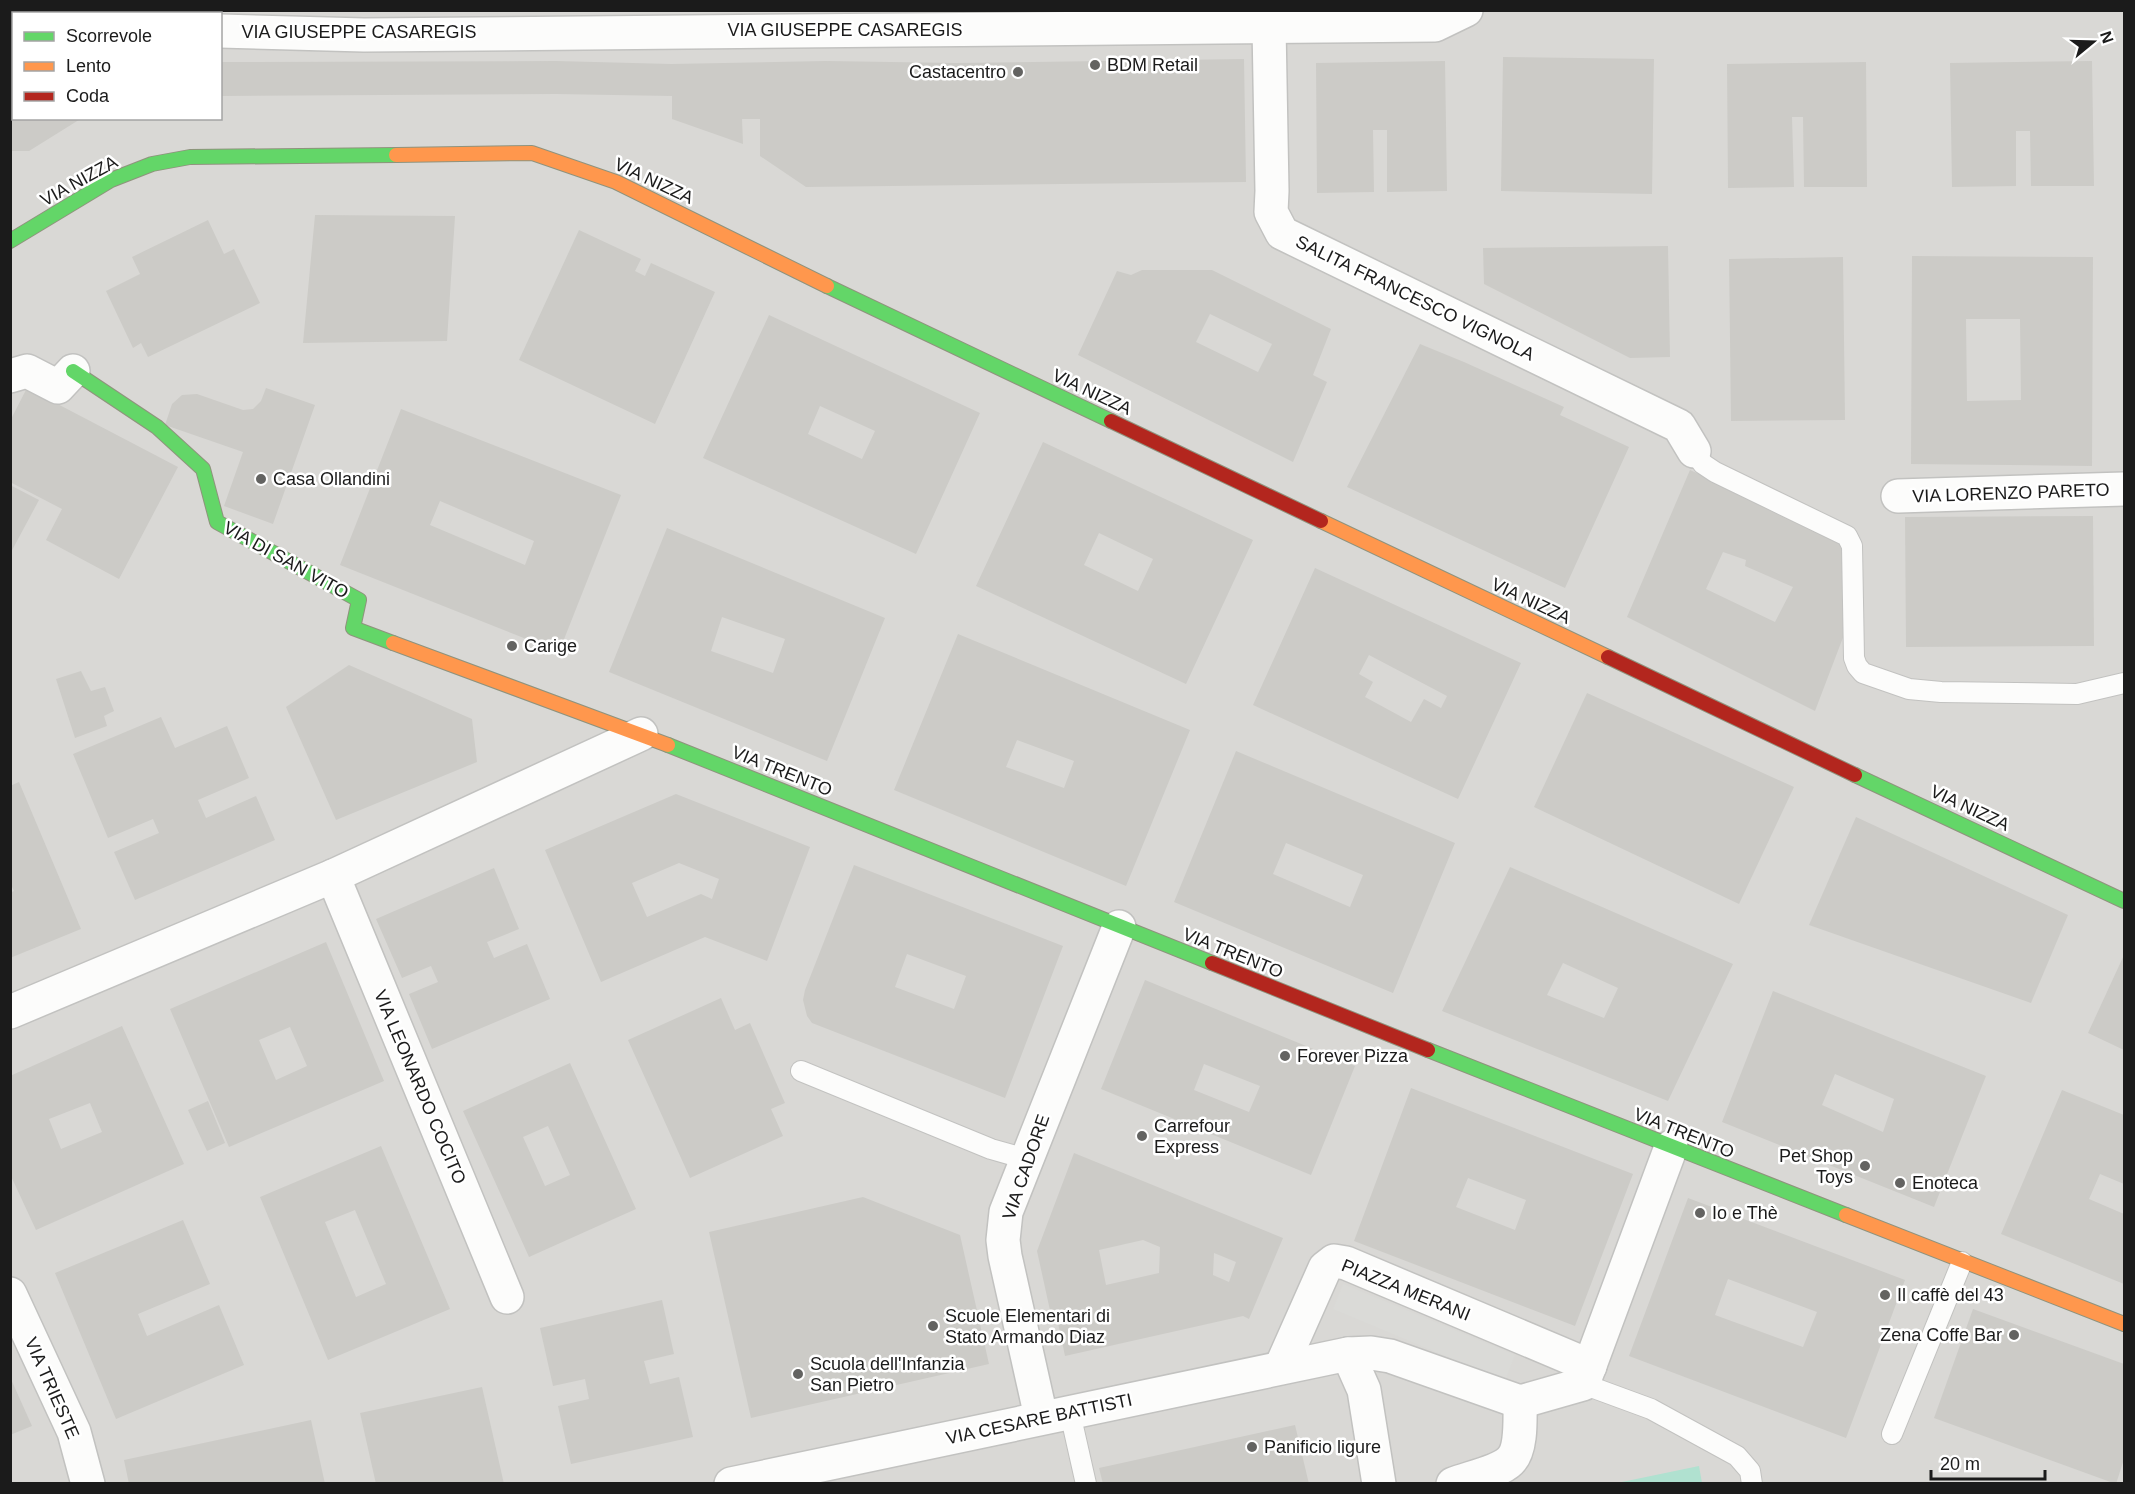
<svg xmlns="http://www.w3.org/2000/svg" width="2135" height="1494" viewBox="0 0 2135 1494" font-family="Arial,sans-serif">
	<rect width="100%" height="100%" fill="#eae9e4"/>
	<path fill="#d9d8d5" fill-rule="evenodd" d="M 11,11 L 2124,11 L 2124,1483 L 11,1483 ZM 14,14 L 220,14 L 220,118 L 14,118 Z"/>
	<path fill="#b0e1d0" d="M 1699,1466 L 1702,1483 L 1617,1483 Z"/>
	<path fill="#dadad7" d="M 1343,1284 L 1515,1355 L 1505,1381 L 1333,1309 Z"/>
	<g fill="#cccbc7" fill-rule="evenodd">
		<path d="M 1503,57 L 1654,59 L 1652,194 L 1501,191 Z"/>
		<path d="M 1244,59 L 1246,182 L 806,187 L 760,156 L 760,119 L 742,119 L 743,144 L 672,119 L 672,96 L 556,94 L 220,96 L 220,62 L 556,61 L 671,64 L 826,61 L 955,63 Z"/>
		<path d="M 1445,61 L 1447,191 L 1387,192 L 1387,130 L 1373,130 L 1374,192 L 1317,193 L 1316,63 Z"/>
		<path d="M 2092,61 L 2094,186 L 2031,186 L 2030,131 L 2016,131 L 2016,186 L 1952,187 L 1950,63 Z"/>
		<path d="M 1866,62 L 1867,187 L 1804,187 L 1803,117 L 1792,117 L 1794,187 L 1728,188 L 1727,64 Z"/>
		<path d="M 10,65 L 14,65 L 14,118 L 82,118 L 29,151 L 10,151 Z"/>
		<path d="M 315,215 L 455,216 L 447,341 L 303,343 Z"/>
		<path d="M 208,220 L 224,254 L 234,249 L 260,303 L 148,357 L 141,343 L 133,348 L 106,291 L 140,274 L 132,257 Z"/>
		<path d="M 579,230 L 641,259 L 635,271 L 645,276 L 651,263 L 715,292 L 655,424 L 519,360 Z"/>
		<path d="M 1668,246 L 1670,357 L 1630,358 L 1484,284 L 1483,248 Z"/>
		<path d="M 1912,256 L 2093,257 L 2092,466 L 1911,464 ZM 1966,319 L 2020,319 L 2021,400 L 1967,401 Z"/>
		<path d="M 1843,257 L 1845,420 L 1731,421 L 1729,259 Z"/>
		<path d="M 1142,270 L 1212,270 L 1331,329 L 1313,375 L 1327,382 L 1293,462 L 1078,355 L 1117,271 L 1131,275 ZM 1210,314 L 1272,344 L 1258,372 L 1196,342 Z"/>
		<path d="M 769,315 L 980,413 L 916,554 L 703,458 ZM 820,406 L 875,431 L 862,459 L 808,434 Z"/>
		<path d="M 1420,344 L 1464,362 L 1564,407 L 1560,415 L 1629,447 L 1565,588 L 1347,487 Z"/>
		<path d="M 27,388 L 178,467 L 119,579 L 46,540 L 62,509 L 10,482 L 10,421 Z"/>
		<path d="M 266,388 L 315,405 L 273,524 L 224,506 L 243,452 L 165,425 L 172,404 L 182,395 L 197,394 L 243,410 L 253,409 L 261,401 Z"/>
		<path d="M 401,409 L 621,495 L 559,652 L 340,565 ZM 440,501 L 534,541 L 525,565 L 430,525 Z"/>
		<path d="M 1043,442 L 1253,540 L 1186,684 L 976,586 ZM 1099,533 L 1153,559 L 1138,591 L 1084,565 Z"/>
		<path d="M 1690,470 L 1843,540 L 1847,627 L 1815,711 L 1627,617 ZM 1723,552 L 1746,560 L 1745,566 L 1793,587 L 1775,622 L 1706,589 Z"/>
		<path d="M 10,485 L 39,500 L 10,554 Z"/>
		<path d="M 2093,516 L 2094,646 L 1906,647 L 1905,517 Z"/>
		<path d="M 667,528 L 885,618 L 827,761 L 609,672 ZM 722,617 L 785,639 L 773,673 L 711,651 Z"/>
		<path d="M 1315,568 L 1521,663 L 1458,799 L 1253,705 ZM 1369,655 L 1447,696 L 1441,708 L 1424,699 L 1411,722 L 1365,697 L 1373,682 L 1359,674 Z"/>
		<path d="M 958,634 L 1190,730 L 1126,886 L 894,790 ZM 1017,740 L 1074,761 L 1064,788 L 1006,767 Z"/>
		<path d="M 349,665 L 472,719 L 477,762 L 336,820 L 286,707 Z"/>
		<path d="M 81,671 L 91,691 L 105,687 L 114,711 L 104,716 L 107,726 L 75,738 L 56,679 Z"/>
		<path d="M 1587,693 L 1794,787 L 1739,904 L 1534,807 Z"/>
		<path d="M 161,717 L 175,748 L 227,726 L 249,778 L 198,800 L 206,818 L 256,796 L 275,840 L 135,900 L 114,852 L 159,833 L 153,819 L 108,838 L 73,754 Z"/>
		<path d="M 1236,751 L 1455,843 L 1393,993 L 1174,902 ZM 1286,843 L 1363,875 L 1350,907 L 1273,874 Z"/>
		<path d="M 19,782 L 81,929 L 10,958 L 10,893 L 14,891 L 10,883 L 10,786 Z"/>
		<path d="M 676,794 L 810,847 L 767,961 L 705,937 L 601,982 L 545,850 ZM 679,863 L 719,879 L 712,899 L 701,894 L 647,917 L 632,883 Z"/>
		<path d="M 1856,817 L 2068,915 L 2031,1003 L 1809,925 Z"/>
		<path d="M 854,865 L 1063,946 L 1005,1098 L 812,1023 L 807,1016 L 803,1000 L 805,990 ZM 907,954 L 966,976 L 954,1009 L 895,987 Z"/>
		<path d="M 1510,867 L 1733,964 L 1668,1101 L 1442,1011 ZM 1563,963 L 1618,988 L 1604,1018 L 1547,995 Z"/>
		<path d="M 494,868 L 519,929 L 487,942 L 494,958 L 527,944 L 550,999 L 432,1049 L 409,994 L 438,982 L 431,966 L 402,978 L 376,919 Z"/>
		<path d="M 326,942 L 384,1081 L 229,1147 L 170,1009 ZM 290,1027 L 307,1066 L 276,1080 L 259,1040 Z"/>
		<path d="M 2124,955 L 2124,1050 L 2088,1033 Z"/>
		<path d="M 1145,980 L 1355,1066 L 1311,1175 L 1101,1089 ZM 1204,1064 L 1260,1086 L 1249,1112 L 1194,1090 Z"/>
		<path d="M 1773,991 L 1986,1076 L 1934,1207 L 1722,1122 ZM 1835,1074 L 1894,1099 L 1883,1132 L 1822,1105 Z"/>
		<path d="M 721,998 L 735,1030 L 750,1023 L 785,1103 L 771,1109 L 783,1136 L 690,1178 L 628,1040 Z"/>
		<path d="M 122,1026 L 184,1164 L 36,1230 L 10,1174 L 10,1076 ZM 90,1103 L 102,1132 L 61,1149 L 49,1119 Z"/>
		<path d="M 570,1063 L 636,1209 L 529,1257 L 463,1111 ZM 548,1126 L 570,1175 L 545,1186 L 523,1137 Z"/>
		<path d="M 1411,1088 L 1633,1174 L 1575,1326 L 1354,1241 ZM 1468,1178 L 1526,1200 L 1515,1230 L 1456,1207 Z"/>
		<path d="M 2062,1090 L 2124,1115 L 2124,1184 L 2100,1174 L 2089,1199 L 2124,1214 L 2124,1284 L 2001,1234 Z"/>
		<path d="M 208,1101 L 225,1143 L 207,1151 L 188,1110 Z"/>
		<path d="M 381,1146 L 450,1309 L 328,1360 L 260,1197 ZM 355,1210 L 386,1284 L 356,1297 L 325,1222 Z"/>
		<path d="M 1074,1153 L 1283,1238 L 1249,1319 L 1243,1316 L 1065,1356 L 1058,1323 L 1053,1324 L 1037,1251 ZM 1143,1240 L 1160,1247 L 1159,1273 L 1106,1285 L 1099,1250 ZM 1214,1253 L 1236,1262 L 1229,1282 L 1213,1275 Z"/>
		<path d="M 863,1197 L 960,1235 L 989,1364 L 751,1418 L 709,1232 Z"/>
		<path d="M 1688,1198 L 1905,1280 L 1846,1438 L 1629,1356 ZM 1728,1279 L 1817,1312 L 1803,1347 L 1715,1315 Z"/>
		<path d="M 183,1220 L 210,1284 L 138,1314 L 147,1336 L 219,1305 L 244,1365 L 116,1419 L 55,1273 Z"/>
		<path d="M 662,1300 L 674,1354 L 644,1361 L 650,1384 L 679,1377 L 693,1437 L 571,1464 L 558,1406 L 589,1399 L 585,1379 L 553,1386 L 540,1328 Z"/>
		<path d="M 1973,1309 L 2124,1364 L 2124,1459 L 2116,1484 L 1934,1418 Z"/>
		<path d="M 10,1377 L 32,1426 L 10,1435 Z"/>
		<path d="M 482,1387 L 504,1484 L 376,1484 L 360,1413 Z"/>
		<path d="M 311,1420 L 325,1484 L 129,1484 L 124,1460 Z"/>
		<path d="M 1295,1425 L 1309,1484 L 1103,1484 L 1099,1468 Z"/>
	</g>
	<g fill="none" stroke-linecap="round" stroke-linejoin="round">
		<g stroke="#c2c2c0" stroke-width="22">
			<g id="lane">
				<path d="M 1694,451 L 1703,464 L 1715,472 L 1847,536 L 1852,546 L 1854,658 L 1857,666 L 1863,673 L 1909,689 L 1941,692 L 2077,694 L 2124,683"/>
				<path d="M 801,1071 L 991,1149 L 1026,1159"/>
				<path d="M 1583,1384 L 1651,1409 L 1737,1456 L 1750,1471 L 1752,1484"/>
				<path d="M 1070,1413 L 1086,1484"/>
				<path d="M 1892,1434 L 1962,1262"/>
			</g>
		</g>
		<g stroke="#c2c2c0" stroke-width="36">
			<g id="street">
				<path d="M 10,26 L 14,26"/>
				<path d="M 1269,26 L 1272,191 L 1271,212 L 1282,233 L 1679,426 L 1694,451"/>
				<path d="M 220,31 L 364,35 L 1435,25 L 1466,10"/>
				<path d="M 10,376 L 27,371 L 58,387 L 73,371"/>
				<path d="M 1898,496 L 2124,489"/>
				<path d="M 333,876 L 507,1297"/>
				<path d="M 10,1012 L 333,876 L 641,734"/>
				<path d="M 10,1294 L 74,1432 L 88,1484"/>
				<path d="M 1348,1354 L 1364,1390 L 1379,1484"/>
				<path d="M 1281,1367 L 1325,1268 L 1334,1261 L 1346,1263 L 1590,1366"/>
				<path d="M 1041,1417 L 1005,1256 L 1003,1240 L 1006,1212 L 1119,927"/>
				<path d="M 731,1484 L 1348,1354 L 1371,1353 L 1390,1356 L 1520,1402 L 1583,1384 L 1671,1147"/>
				<path d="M 1453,1484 C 1468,1478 1499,1472 1510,1461 C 1522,1450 1520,1417 1520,1402"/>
			</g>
		</g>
		<g stroke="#8f937d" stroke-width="16">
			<g id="fast">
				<path d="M 10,241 L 111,180 L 152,164 L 190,157 L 396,155"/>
				<path d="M 827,286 L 1111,421"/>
				<path d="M 73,371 L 157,427 L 203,469 L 217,522 L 359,600 L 353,628 L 393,643"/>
				<path d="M 668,745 L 1212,963"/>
				<path d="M 1855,775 L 2124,901"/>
				<path d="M 1428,1050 L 1846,1215"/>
			</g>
		</g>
		<g stroke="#8f937d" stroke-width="16">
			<g id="slow">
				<path d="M 396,155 L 532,153 L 616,182 L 827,286"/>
				<path d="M 1321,521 L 1608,657"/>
				<path d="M 393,643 L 668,745"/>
				<path d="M 1846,1215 L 2124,1324"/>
			</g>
		</g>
		<g stroke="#8f937d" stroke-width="16">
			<g id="jam">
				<path d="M 1111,421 L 1321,521"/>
				<path d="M 1608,657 L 1855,775"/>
				<path d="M 1212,963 L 1428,1050"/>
			</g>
		</g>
		<use href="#lane" stroke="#fcfcfb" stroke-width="20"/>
		<use href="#street" stroke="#fcfcfb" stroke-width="33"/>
		<use href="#fast" stroke="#63d668" stroke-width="14"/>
		<use href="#slow" stroke="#ff974d" stroke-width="14"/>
		<use href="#jam" stroke="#b3261e" stroke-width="14"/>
	</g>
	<g fill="#636361" stroke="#fff" stroke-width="2">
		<circle cx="1095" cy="65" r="6"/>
		<circle cx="1018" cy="72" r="6"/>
		<circle cx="261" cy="479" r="6"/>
		<circle cx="512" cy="646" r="6"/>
		<circle cx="1285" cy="1056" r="6"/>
		<circle cx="1142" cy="1136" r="6"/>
		<circle cx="1865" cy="1166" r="6"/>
		<circle cx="1900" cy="1183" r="6"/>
		<circle cx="1700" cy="1213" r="6"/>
		<circle cx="1885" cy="1295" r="6"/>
		<circle cx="933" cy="1326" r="6"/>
		<circle cx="2014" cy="1335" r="6"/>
		<circle cx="798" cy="1374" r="6"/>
		<circle cx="1252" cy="1447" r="6"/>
	</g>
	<g text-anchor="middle" stroke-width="5" stroke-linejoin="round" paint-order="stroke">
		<g font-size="18" fill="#1b1b1b" stroke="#fff">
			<text x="845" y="36">VIA GIUSEPPE CASAREGIS</text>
			<text x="359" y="38">VIA GIUSEPPE CASAREGIS</text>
			<text transform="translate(79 181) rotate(-29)" y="6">VIA NIZZA</text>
			<text transform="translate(654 181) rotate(25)" y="6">VIA NIZZA</text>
			<text transform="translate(1415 298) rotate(26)" y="6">SALITA FRANCESCO VIGNOLA</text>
			<text transform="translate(1092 392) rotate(25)" y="6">VIA NIZZA</text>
			<text transform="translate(2011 493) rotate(-2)" y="6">VIA LORENZO PARETO</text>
			<text transform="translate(286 560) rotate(29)" y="6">VIA DI SAN VITO</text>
			<text transform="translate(1531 601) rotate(25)" y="6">VIA NIZZA</text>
			<text transform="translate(782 771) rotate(22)" y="6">VIA TRENTO</text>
			<text transform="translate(1970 808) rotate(25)" y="6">VIA NIZZA</text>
			<text transform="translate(1233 953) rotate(22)" y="6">VIA TRENTO</text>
			<text transform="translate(420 1087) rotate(67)" y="6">VIA LEONARDO COCITO</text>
			<text transform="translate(1684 1133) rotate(22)" y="6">VIA TRENTO</text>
			<text transform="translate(1026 1167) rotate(-71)" y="6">VIA CADORE</text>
			<text transform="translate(1406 1290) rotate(22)" y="6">PIAZZA MERANI</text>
			<text transform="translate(52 1388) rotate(66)" y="6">VIA TRIESTE</text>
			<text transform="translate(1039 1419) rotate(-12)" y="6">VIA CESARE BATTISTI</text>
		</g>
		<g font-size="18" fill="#1b1b1b" stroke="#fff" text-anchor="start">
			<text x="1107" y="71">BDM Retail</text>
			<text x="1006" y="78" text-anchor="end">Castacentro</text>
			<text x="273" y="485">Casa Ollandini</text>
			<text x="524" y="652">Carige</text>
			<text x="1297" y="1062">Forever Pizza</text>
			<text x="1154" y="1132">Carrefour<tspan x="1154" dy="21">Express</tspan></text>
			<text x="1853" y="1162" text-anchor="end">Pet Shop<tspan x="1853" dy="21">Toys</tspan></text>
			<text x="1912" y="1189">Enoteca</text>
			<text x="1712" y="1219">Io e Thè</text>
			<text x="1897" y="1301">Il caffè del 43</text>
			<text x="945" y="1322">Scuole Elementari di<tspan x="945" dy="21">Stato Armando Diaz</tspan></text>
			<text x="2002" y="1341" text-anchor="end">Zena Coffe Bar</text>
			<text x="810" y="1370">Scuola dell'Infanzia<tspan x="810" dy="21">San Pietro</tspan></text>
			<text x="1264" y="1453">Panificio ligure</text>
		</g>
	</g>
	<rect width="2135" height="1494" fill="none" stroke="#1b1b1b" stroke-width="24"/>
	<rect x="12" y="12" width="210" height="108" fill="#ffffff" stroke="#a4a4a4" stroke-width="1.5"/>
	<rect x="24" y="32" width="30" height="9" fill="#63d668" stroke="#a4a4a4" stroke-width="1.5"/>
	<text x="66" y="42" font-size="18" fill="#1b1b1b">Scorrevole</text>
	<rect x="24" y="62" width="30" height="9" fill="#ff974d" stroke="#a4a4a4" stroke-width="1.5"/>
	<text x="66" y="72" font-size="18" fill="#1b1b1b">Lento</text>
	<rect x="24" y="92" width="30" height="9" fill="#b3261e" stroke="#a4a4a4" stroke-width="1.5"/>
	<text x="66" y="102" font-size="18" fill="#1b1b1b">Coda</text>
	<g transform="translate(2093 42) rotate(71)" stroke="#ffffff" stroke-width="4.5" paint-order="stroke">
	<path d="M0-4.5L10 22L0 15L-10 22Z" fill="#1b1b1b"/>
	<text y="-9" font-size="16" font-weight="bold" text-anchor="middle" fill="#1b1b1b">N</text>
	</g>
	<path d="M1931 1470v9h114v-9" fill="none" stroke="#1b1b1b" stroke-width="3"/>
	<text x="1940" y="1470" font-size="18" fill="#1b1b1b" stroke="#ffffff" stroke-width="4.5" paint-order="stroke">20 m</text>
</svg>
